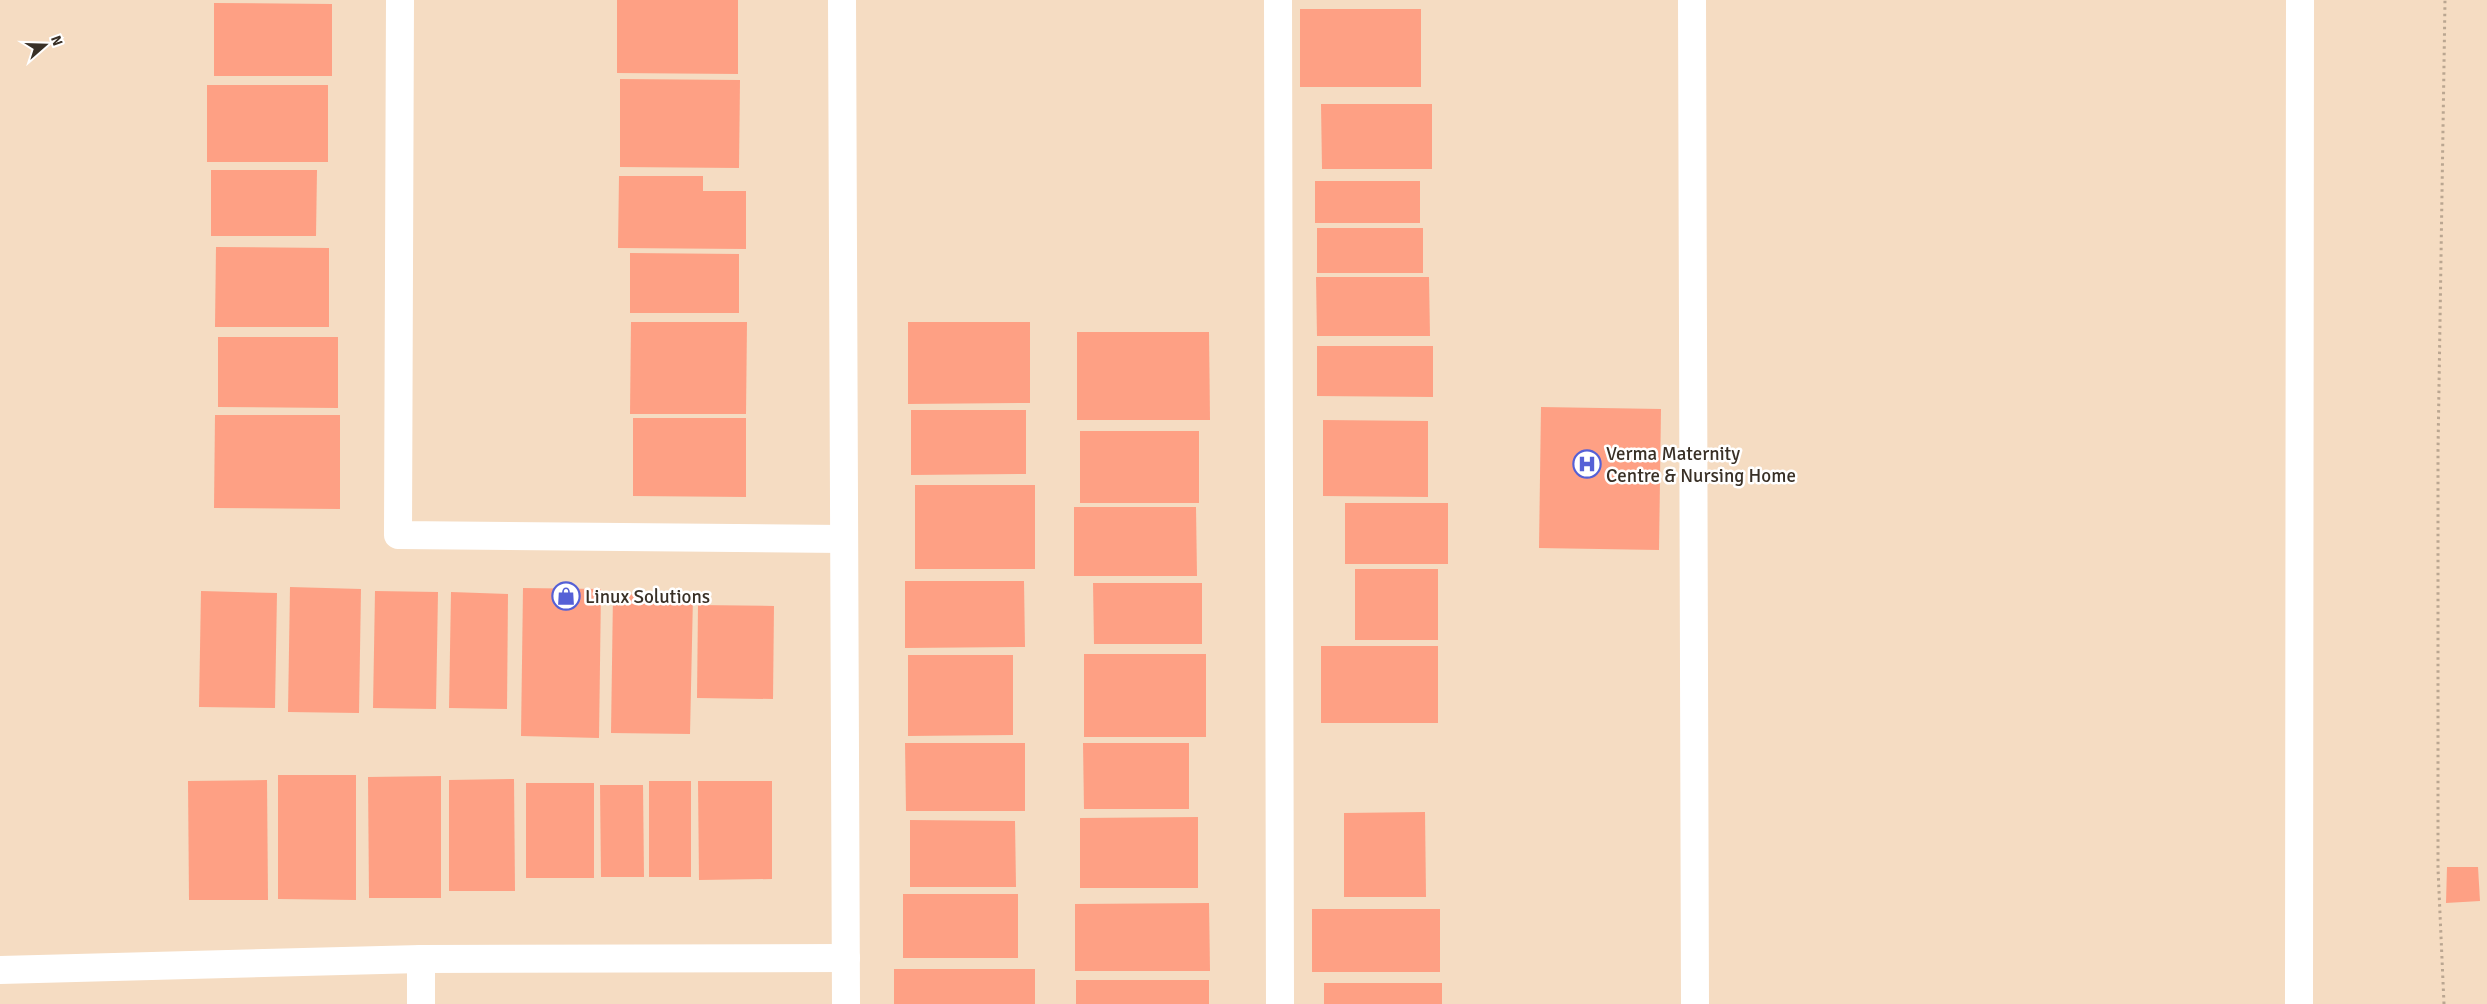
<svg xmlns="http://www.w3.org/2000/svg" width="2487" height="1004" viewBox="0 0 2487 1004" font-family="Signika,sans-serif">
	<rect width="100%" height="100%" fill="#f5dcc2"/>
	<g fill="#fea084">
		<path d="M 617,0 L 738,0 L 738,74 L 617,73 Z"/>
		<path d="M 214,3 L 332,4 L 332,76 L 214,76 Z"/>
		<rect x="1300" y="9" width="121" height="78"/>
		<path d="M 620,79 L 740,80 L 739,168 L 620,167 Z"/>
		<rect x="207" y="85" width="121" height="77"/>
		<path d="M 1321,104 L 1432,104 L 1432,169 L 1322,169 Z"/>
		<path d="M 211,170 L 317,170 L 316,236 L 211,236 Z"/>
		<path d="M 619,176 L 703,176 L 703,191 L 746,191 L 746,249 L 618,248 Z"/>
		<rect x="1315" y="181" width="105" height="42"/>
		<rect x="1317" y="228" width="106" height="45"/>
		<path d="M 216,247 L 329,248 L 329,327 L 215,327 Z"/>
		<path d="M 630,253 L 739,254 L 739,313 L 630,313 Z"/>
		<path d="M 1316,277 L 1429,277 L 1430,336 L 1317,336 Z"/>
		<path d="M 631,322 L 747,322 L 746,414 L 630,414 Z"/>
		<path d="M 908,322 L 1030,322 L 1030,403 L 908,404 Z"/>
		<path d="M 1077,332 L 1209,332 L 1210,420 L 1077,420 Z"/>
		<path d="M 218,337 L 338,337 L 338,408 L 218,407 Z"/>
		<path d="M 1317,346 L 1433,346 L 1433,397 L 1317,396 Z"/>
		<path d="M 1541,407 L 1661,409 L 1659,550 L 1539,548 Z"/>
		<path d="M 911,410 L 1026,410 L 1026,474 L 911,475 Z"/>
		<path d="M 215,415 L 340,415 L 340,509 L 214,508 Z"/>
		<path d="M 633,418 L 746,418 L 746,497 L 633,496 Z"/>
		<path d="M 1323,420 L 1428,421 L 1428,497 L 1323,496 Z"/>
		<rect x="1080" y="431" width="119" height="72"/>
		<rect x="915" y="485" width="120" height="84"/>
		<rect x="1345" y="503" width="103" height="61"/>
		<path d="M 1074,507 L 1196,507 L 1197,576 L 1074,576 Z"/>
		<rect x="1355" y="569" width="83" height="71"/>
		<path d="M 905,581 L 1024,581 L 1025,647 L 905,648 Z"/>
		<path d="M 1093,583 L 1202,583 L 1202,644 L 1094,644 Z"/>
		<path d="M 290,587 L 361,589 L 359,713 L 288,712 Z"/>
		<path d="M 523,588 L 601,589 L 599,738 L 521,736 Z"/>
		<path d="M 201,591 L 277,593 L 275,708 L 199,707 Z"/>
		<path d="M 375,591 L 438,592 L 436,709 L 373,708 Z"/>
		<path d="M 451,592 L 508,594 L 507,709 L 449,708 Z"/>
		<path d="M 613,594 L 693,596 L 690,734 L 611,733 Z"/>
		<path d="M 698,605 L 774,606 L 773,699 L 697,698 Z"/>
		<rect x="1321" y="646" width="117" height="77"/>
		<rect x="1084" y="654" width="122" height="83"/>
		<path d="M 908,655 L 1013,655 L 1013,735 L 908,736 Z"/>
		<path d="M 905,743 L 1025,743 L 1025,811 L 906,811 Z"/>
		<path d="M 1083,743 L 1189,743 L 1189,809 L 1084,809 Z"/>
		<path d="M 278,775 L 356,775 L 356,900 L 278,899 Z"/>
		<path d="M 441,776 L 441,898 L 369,898 L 368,777 Z"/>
		<path d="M 514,779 L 515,891 L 449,891 L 449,780 Z"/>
		<path d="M 267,780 L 268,900 L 189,900 L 188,781 Z"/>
		<rect x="649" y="781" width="42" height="96"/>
		<path d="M 698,781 L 772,781 L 772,879 L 699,880 Z"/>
		<rect x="526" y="783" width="68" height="95"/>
		<path d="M 600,785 L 643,785 L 644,877 L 601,877 Z"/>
		<path d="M 1425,812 L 1426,897 L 1344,897 L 1344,813 Z"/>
		<path d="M 1198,817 L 1198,888 L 1080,888 L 1080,818 Z"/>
		<path d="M 910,820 L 1015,821 L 1016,887 L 910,887 Z"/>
		<path d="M 2447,867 L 2478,867 L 2480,901 L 2446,903 Z"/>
		<rect x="903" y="894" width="115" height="64"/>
		<path d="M 1209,903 L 1210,971 L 1075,971 L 1075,904 Z"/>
		<rect x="1312" y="909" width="128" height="63"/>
		<rect x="894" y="969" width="141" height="35"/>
		<rect x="1076" y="980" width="133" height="24"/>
		<rect x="1324" y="983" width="118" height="21"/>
	</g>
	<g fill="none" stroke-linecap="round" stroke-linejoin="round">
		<path stroke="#baa691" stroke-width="3" stroke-dasharray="2.5 4" stroke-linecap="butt" d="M 2444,1004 L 2438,869 L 2438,451 L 2445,0"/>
		<g stroke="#fff" stroke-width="28">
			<path d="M 400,0 L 398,535 L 844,539"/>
			<path d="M 842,0 L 846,1004"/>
			<path d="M 1278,0 L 1280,1004"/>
			<path d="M 1692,0 L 1695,1004"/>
			<path d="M 421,959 L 421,1004"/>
			<path d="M 0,970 L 421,959 L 846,958"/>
			<path d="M 2299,1004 L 2300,0"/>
		</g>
	</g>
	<defs>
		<g id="hospital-ring" transform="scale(1.4375)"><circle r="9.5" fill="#fff" stroke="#5560d6" stroke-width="1.5"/><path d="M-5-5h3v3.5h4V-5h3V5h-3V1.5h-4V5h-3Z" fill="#5560d6"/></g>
		<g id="shop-ring" transform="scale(1.4375)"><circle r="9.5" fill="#fff" stroke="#5560d6" stroke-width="1.5"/><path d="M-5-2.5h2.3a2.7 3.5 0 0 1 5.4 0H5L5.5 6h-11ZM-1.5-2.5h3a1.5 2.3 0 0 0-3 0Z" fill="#5560d6"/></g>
	</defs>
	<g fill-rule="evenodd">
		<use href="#hospital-ring" x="1587" y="464"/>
		<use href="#shop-ring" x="566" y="596"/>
	</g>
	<g text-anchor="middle" stroke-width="5" stroke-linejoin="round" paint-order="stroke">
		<g font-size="19" fill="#393026" stroke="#fff" text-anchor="start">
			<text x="1606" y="460">Verma Maternity<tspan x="1606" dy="22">Centre &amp; Nursing Home</tspan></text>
			<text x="585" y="603">Linux Solutions</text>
		</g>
	</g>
	<g transform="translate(45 45) rotate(70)" stroke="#ffffff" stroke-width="4" paint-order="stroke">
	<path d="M0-4L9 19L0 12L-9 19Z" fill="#393026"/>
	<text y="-8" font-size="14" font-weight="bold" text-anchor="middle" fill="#393026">N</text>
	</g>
</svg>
